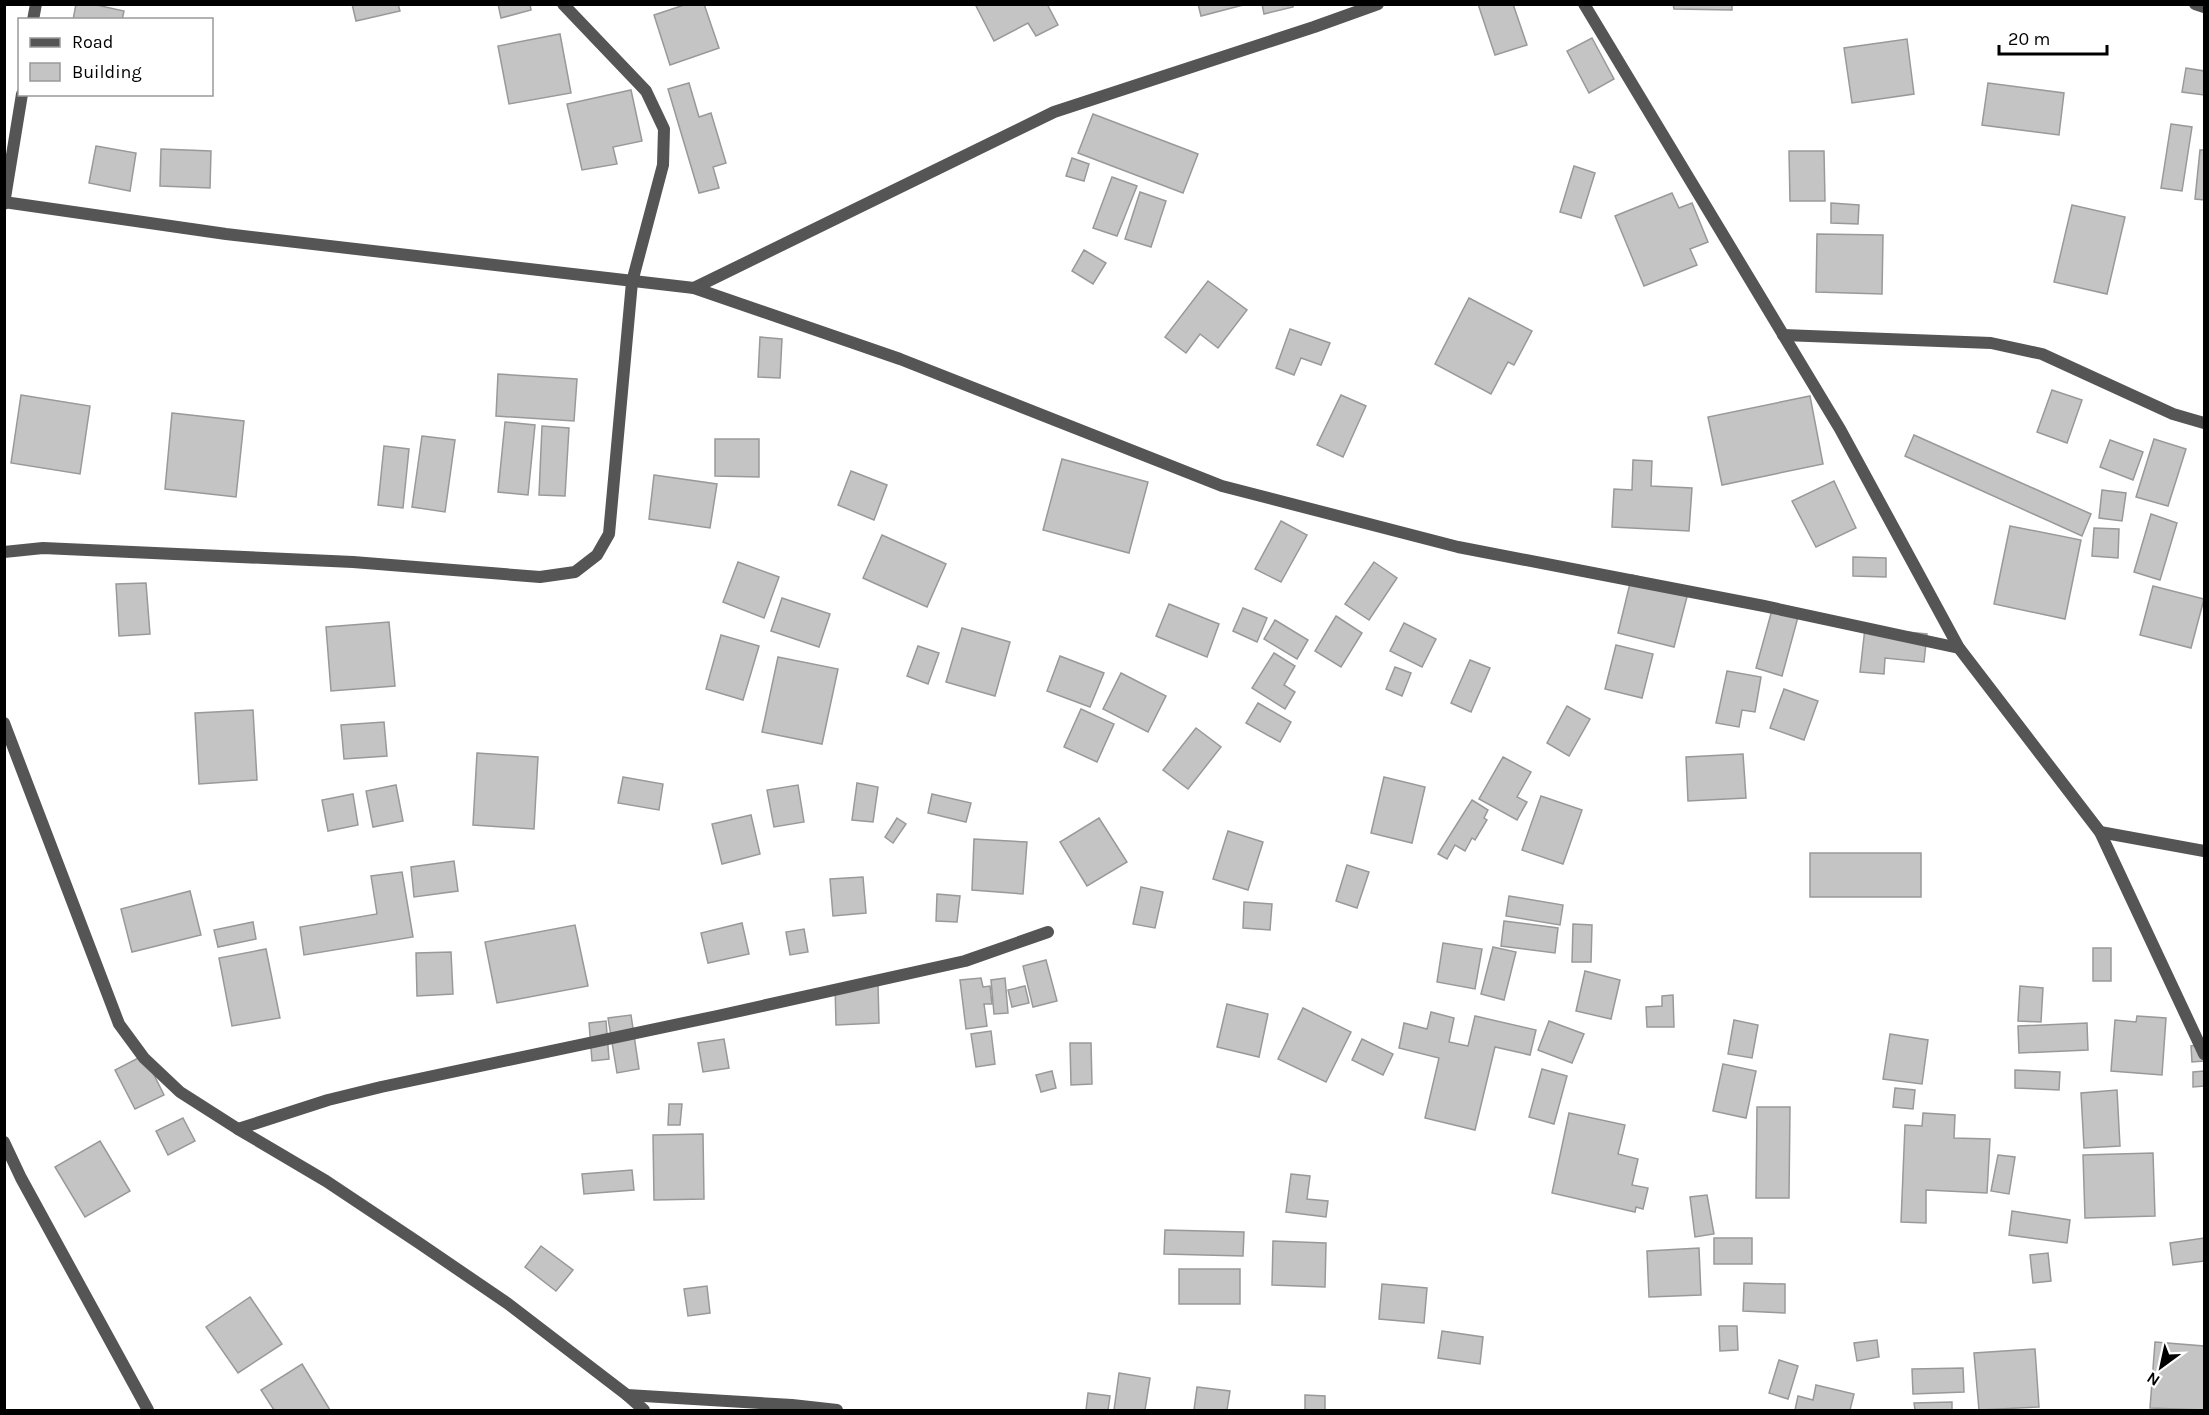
<svg xmlns="http://www.w3.org/2000/svg" width="2209" height="1415" viewBox="0 0 2209 1415" font-family="Karla,sans-serif">
	<rect width="100%" height="100%" fill="#fff"/>
	<g fill="#c4c4c4" stroke="#999" stroke-width="1.5">
		<path d="M 76,4 L 92,4 L 124,11 L 122,20 L 73,20 Z"/>
		<path d="M 352,4 L 398,4 L 400,11 L 356,21 Z"/>
		<path d="M 498,4 L 530,4 L 531,10 L 501,18 Z"/>
		<path d="M 687,4 L 704,4 L 719,48 L 670,65 L 654,15 Z"/>
		<path d="M 975,4 L 1047,4 L 1058,25 L 1036,36 L 1028,23 L 994,41 Z"/>
		<path d="M 1198,4 L 1247,4 L 1201,16 Z"/>
		<path d="M 1262,4 L 1293,4 L 1293,7 L 1264,14 Z"/>
		<path d="M 1478,4 L 1513,4 L 1527,45 L 1495,55 Z"/>
		<path d="M 1673,4 L 1732,4 L 1732,10 L 1674,9 Z"/>
		<path d="M 560,34 L 571,93 L 509,104 L 498,46 Z"/>
		<path d="M 1592,38 L 1614,79 L 1589,93 L 1567,51 Z"/>
		<path d="M 1907,39 L 1914,94 L 1852,103 L 1844,48 Z"/>
		<path d="M 2186,68 L 2204,71 L 2204,95 L 2182,92 Z"/>
		<path d="M 689,83 L 699,117 L 711,113 L 726,163 L 713,167 L 719,188 L 699,193 L 668,89 Z"/>
		<path d="M 1988,83 L 2064,93 L 2059,135 L 1982,125 Z"/>
		<path d="M 631,90 L 642,141 L 613,147 L 617,164 L 582,170 L 567,104 Z"/>
		<path d="M 1093,114 L 1198,154 L 1183,193 L 1078,153 Z"/>
		<path d="M 2171,124 L 2192,127 L 2182,191 L 2161,188 Z"/>
		<path d="M 96,146 L 136,153 L 130,191 L 89,183 Z"/>
		<path d="M 161,149 L 211,151 L 210,188 L 160,186 Z"/>
		<path d="M 2200,150 L 2204,150 L 2204,200 L 2195,199 Z"/>
		<path d="M 1789,151 L 1824,151 L 1825,201 L 1790,201 Z"/>
		<path d="M 1072,158 L 1089,164 L 1084,181 L 1066,176 Z"/>
		<path d="M 1574,166 L 1595,173 L 1581,218 L 1560,212 Z"/>
		<path d="M 1112,177 L 1137,186 L 1117,236 L 1093,228 Z"/>
		<path d="M 1140,192 L 1166,201 L 1151,247 L 1125,239 Z"/>
		<path d="M 1672,193 L 1679,208 L 1692,203 L 1708,242 L 1690,249 L 1697,265 L 1644,286 L 1615,216 Z"/>
		<path d="M 1831,203 L 1859,205 L 1858,224 L 1831,223 Z"/>
		<path d="M 2072,205 L 2125,217 L 2107,294 L 2054,282 Z"/>
		<path d="M 1817,234 L 1883,235 L 1882,294 L 1816,292 Z"/>
		<path d="M 1084,250 L 1106,263 L 1093,284 L 1072,271 Z"/>
		<path d="M 1208,281 L 1247,310 L 1218,348 L 1200,334 L 1186,353 L 1165,337 Z"/>
		<path d="M 1469,298 L 1532,331 L 1514,365 L 1508,362 L 1491,394 L 1435,364 Z"/>
		<path d="M 1290,329 L 1330,343 L 1321,365 L 1301,358 L 1294,375 L 1276,368 Z"/>
		<path d="M 760,337 L 782,339 L 780,378 L 758,377 Z"/>
		<path d="M 498,374 L 577,379 L 574,421 L 496,416 Z"/>
		<path d="M 2052,390 L 2082,400 L 2067,443 L 2037,432 Z"/>
		<path d="M 21,395 L 90,406 L 80,474 L 11,463 Z"/>
		<path d="M 1341,395 L 1366,406 L 1343,457 L 1317,445 Z"/>
		<path d="M 1810,396 L 1823,464 L 1722,485 L 1708,417 Z"/>
		<path d="M 172,413 L 244,421 L 236,497 L 165,489 Z"/>
		<path d="M 505,422 L 535,425 L 528,495 L 498,492 Z"/>
		<path d="M 542,426 L 569,428 L 565,496 L 539,495 Z"/>
		<path d="M 1914,435 L 2091,514 L 2082,536 L 1905,456 Z"/>
		<path d="M 422,436 L 455,440 L 445,512 L 412,507 Z"/>
		<path d="M 715,439 L 759,439 L 759,477 L 715,476 Z"/>
		<path d="M 2154,439 L 2186,449 L 2168,506 L 2136,497 Z"/>
		<path d="M 2110,440 L 2143,452 L 2133,480 L 2100,467 Z"/>
		<path d="M 384,446 L 409,449 L 403,508 L 378,505 Z"/>
		<path d="M 1062,459 L 1148,482 L 1129,553 L 1043,530 Z"/>
		<path d="M 1633,460 L 1652,461 L 1651,486 L 1692,488 L 1689,531 L 1612,527 L 1614,489 L 1632,490 Z"/>
		<path d="M 851,471 L 887,485 L 874,520 L 838,505 Z"/>
		<path d="M 654,475 L 717,484 L 710,528 L 649,519 Z"/>
		<path d="M 1834,481 L 1856,528 L 1816,547 L 1792,501 Z"/>
		<path d="M 2102,490 L 2126,493 L 2122,521 L 2099,518 Z"/>
		<path d="M 2151,514 L 2177,523 L 2160,580 L 2134,572 Z"/>
		<path d="M 1281,521 L 1307,535 L 1281,582 L 1255,569 Z"/>
		<path d="M 2010,526 L 2081,540 L 2065,619 L 1994,604 Z"/>
		<path d="M 2094,528 L 2119,529 L 2118,558 L 2092,556 Z"/>
		<path d="M 882,535 L 946,564 L 927,607 L 863,578 Z"/>
		<path d="M 1853,557 L 1886,558 L 1886,577 L 1853,576 Z"/>
		<path d="M 738,562 L 779,577 L 764,618 L 723,602 Z"/>
		<path d="M 1374,562 L 1397,578 L 1369,620 L 1345,604 Z"/>
		<path d="M 1632,575 L 1689,589 L 1674,647 L 1618,633 Z"/>
		<path d="M 146,583 L 150,634 L 119,636 L 116,584 Z"/>
		<path d="M 2153,586 L 2204,599 L 2191,648 L 2140,635 Z"/>
		<path d="M 782,598 L 830,614 L 819,647 L 771,631 Z"/>
		<path d="M 1169,604 L 1219,624 L 1207,657 L 1156,636 Z"/>
		<path d="M 1243,608 L 1267,618 L 1257,642 L 1233,631 Z"/>
		<path d="M 1772,610 L 1798,617 L 1782,676 L 1756,668 Z"/>
		<path d="M 1336,616 L 1362,633 L 1341,667 L 1315,651 Z"/>
		<path d="M 1275,620 L 1308,640 L 1297,659 L 1264,639 Z"/>
		<path d="M 389,622 L 395,686 L 331,691 L 326,627 Z"/>
		<path d="M 1404,623 L 1436,639 L 1422,667 L 1390,651 Z"/>
		<path d="M 962,628 L 1010,642 L 995,696 L 946,682 Z"/>
		<path d="M 1865,628 L 1927,634 L 1924,662 L 1885,658 L 1884,674 L 1860,672 Z"/>
		<path d="M 721,635 L 759,646 L 743,700 L 706,689 Z"/>
		<path d="M 1616,645 L 1653,654 L 1642,698 L 1605,689 Z"/>
		<path d="M 918,646 L 939,653 L 928,684 L 907,676 Z"/>
		<path d="M 1274,653 L 1295,666 L 1284,685 L 1295,692 L 1285,709 L 1252,688 Z"/>
		<path d="M 1060,656 L 1104,673 L 1090,707 L 1047,691 Z"/>
		<path d="M 778,657 L 838,669 L 822,744 L 762,732 Z"/>
		<path d="M 1470,660 L 1490,668 L 1471,712 L 1451,703 Z"/>
		<path d="M 1395,667 L 1411,673 L 1402,696 L 1386,689 Z"/>
		<path d="M 1727,671 L 1761,677 L 1755,712 L 1742,710 L 1739,727 L 1716,723 Z"/>
		<path d="M 1121,673 L 1166,696 L 1148,732 L 1103,709 Z"/>
		<path d="M 1784,689 L 1818,701 L 1804,740 L 1770,728 Z"/>
		<path d="M 1258,703 L 1291,722 L 1280,742 L 1246,723 Z"/>
		<path d="M 1567,706 L 1590,719 L 1569,756 L 1547,743 Z"/>
		<path d="M 1081,709 L 1114,724 L 1097,762 L 1064,747 Z"/>
		<path d="M 253,710 L 257,780 L 199,784 L 195,713 Z"/>
		<path d="M 384,722 L 387,756 L 344,759 L 341,725 Z"/>
		<path d="M 1196,728 L 1221,747 L 1188,789 L 1163,770 Z"/>
		<path d="M 477,753 L 538,757 L 534,829 L 473,825 Z"/>
		<path d="M 1743,754 L 1746,798 L 1688,801 L 1686,757 Z"/>
		<path d="M 1503,757 L 1531,772 L 1517,797 L 1527,802 L 1517,820 L 1479,799 Z"/>
		<path d="M 623,777 L 663,784 L 659,810 L 618,803 Z"/>
		<path d="M 1384,777 L 1425,787 L 1412,843 L 1371,833 Z"/>
		<path d="M 857,783 L 878,787 L 873,822 L 852,820 Z"/>
		<path d="M 396,785 L 403,821 L 373,827 L 366,791 Z"/>
		<path d="M 798,785 L 804,822 L 774,827 L 767,790 Z"/>
		<path d="M 353,794 L 358,825 L 328,831 L 322,800 Z"/>
		<path d="M 932,794 L 971,803 L 966,822 L 928,813 Z"/>
		<path d="M 1541,796 L 1582,810 L 1563,864 L 1522,850 Z"/>
		<path d="M 1472,800 L 1488,810 L 1484,818 L 1487,820 L 1475,840 L 1472,838 L 1465,851 L 1455,845 L 1447,859 L 1438,854 Z"/>
		<path d="M 751,815 L 760,854 L 722,864 L 712,824 Z"/>
		<path d="M 897,818 L 906,824 L 893,843 L 885,837 Z"/>
		<path d="M 1099,818 L 1127,862 L 1087,886 L 1060,842 Z"/>
		<path d="M 1228,831 L 1263,842 L 1248,890 L 1213,879 Z"/>
		<path d="M 974,839 L 1027,842 L 1023,894 L 972,890 Z"/>
		<rect x="1810" y="853" width="111" height="44"/>
		<path d="M 454,861 L 458,891 L 414,897 L 411,867 Z"/>
		<path d="M 1347,865 L 1369,872 L 1357,908 L 1336,901 Z"/>
		<path d="M 402,872 L 413,937 L 304,955 L 300,927 L 377,914 L 371,876 Z"/>
		<path d="M 863,877 L 866,913 L 833,916 L 830,879 Z"/>
		<path d="M 1141,887 L 1163,892 L 1155,928 L 1133,924 Z"/>
		<path d="M 190,891 L 201,935 L 132,952 L 121,909 Z"/>
		<path d="M 937,894 L 960,896 L 957,922 L 936,921 Z"/>
		<path d="M 1509,896 L 1563,905 L 1560,925 L 1506,916 Z"/>
		<path d="M 1244,902 L 1272,904 L 1270,930 L 1243,928 Z"/>
		<path d="M 1504,921 L 1558,928 L 1555,953 L 1501,946 Z"/>
		<path d="M 253,922 L 256,939 L 218,947 L 214,930 Z"/>
		<path d="M 742,923 L 749,954 L 708,963 L 701,933 Z"/>
		<path d="M 1573,924 L 1592,925 L 1591,962 L 1572,962 Z"/>
		<path d="M 575,925 L 588,986 L 497,1003 L 485,942 Z"/>
		<path d="M 804,929 L 808,952 L 790,955 L 786,932 Z"/>
		<path d="M 1443,943 L 1482,949 L 1475,989 L 1437,982 Z"/>
		<path d="M 1493,947 L 1516,952 L 1504,1000 L 1481,994 Z"/>
		<rect x="2093" y="948" width="18" height="33"/>
		<path d="M 266,949 L 280,1018 L 232,1026 L 219,958 Z"/>
		<path d="M 451,952 L 453,994 L 417,996 L 416,953 Z"/>
		<path d="M 1046,960 L 1057,1001 L 1033,1007 L 1023,966 Z"/>
		<path d="M 1585,971 L 1620,980 L 1611,1019 L 1576,1011 Z"/>
		<path d="M 981,978 L 983,987 L 990,986 L 992,1004 L 984,1004 L 987,1026 L 966,1029 L 960,980 Z"/>
		<path d="M 1005,978 L 1008,1013 L 994,1014 L 991,980 Z"/>
		<path d="M 878,984 L 879,1023 L 836,1025 L 835,985 Z"/>
		<path d="M 1025,986 L 1029,1003 L 1012,1007 L 1008,990 Z"/>
		<path d="M 2020,986 L 2043,988 L 2041,1022 L 2018,1021 Z"/>
		<path d="M 1673,995 L 1674,1027 L 1647,1027 L 1646,1007 L 1662,1006 L 1662,996 Z"/>
		<path d="M 1227,1004 L 1268,1014 L 1259,1057 L 1217,1047 Z"/>
		<path d="M 1303,1008 L 1351,1032 L 1326,1082 L 1278,1059 Z"/>
		<path d="M 1431,1012 L 1454,1018 L 1449,1042 L 1468,1046 L 1475,1016 L 1536,1030 L 1530,1055 L 1495,1047 L 1475,1130 L 1425,1118 L 1439,1058 L 1399,1048 L 1404,1023 L 1427,1029 Z"/>
		<path d="M 631,1015 L 639,1069 L 617,1073 L 608,1018 Z"/>
		<path d="M 2137,1016 L 2166,1018 L 2162,1075 L 2111,1071 L 2115,1020 L 2136,1022 Z"/>
		<path d="M 1734,1020 L 1758,1025 L 1752,1058 L 1728,1054 Z"/>
		<path d="M 606,1021 L 609,1059 L 592,1061 L 589,1023 Z"/>
		<path d="M 1549,1021 L 1584,1034 L 1572,1063 L 1538,1050 Z"/>
		<path d="M 2087,1023 L 2088,1050 L 2019,1053 L 2018,1026 Z"/>
		<path d="M 991,1031 L 995,1064 L 976,1067 L 971,1034 Z"/>
		<path d="M 1890,1034 L 1928,1040 L 1922,1084 L 1883,1079 Z"/>
		<path d="M 724,1039 L 729,1068 L 703,1072 L 698,1043 Z"/>
		<path d="M 1362,1039 L 1393,1054 L 1383,1075 L 1352,1060 Z"/>
		<path d="M 1070,1043 L 1091,1043 L 1092,1084 L 1071,1085 Z"/>
		<path d="M 2204,1044 L 2204,1061 L 2192,1062 L 2191,1046 Z"/>
		<path d="M 144,1055 L 164,1095 L 135,1109 L 115,1070 Z"/>
		<path d="M 1723,1064 L 1756,1071 L 1746,1118 L 1713,1111 Z"/>
		<path d="M 1542,1069 L 1567,1076 L 1554,1124 L 1529,1117 Z"/>
		<path d="M 2015,1070 L 2060,1072 L 2059,1090 L 2015,1088 Z"/>
		<path d="M 1052,1071 L 1056,1088 L 1041,1092 L 1036,1075 Z"/>
		<path d="M 2204,1071 L 2204,1086 L 2193,1087 L 2193,1072 Z"/>
		<path d="M 1895,1088 L 1915,1090 L 1913,1109 L 1893,1107 Z"/>
		<path d="M 2117,1090 L 2120,1146 L 2084,1148 L 2081,1093 Z"/>
		<path d="M 669,1104 L 682,1104 L 680,1125 L 668,1125 Z"/>
		<path d="M 1757,1107 L 1790,1107 L 1789,1198 L 1756,1198 Z"/>
		<path d="M 1569,1113 L 1625,1125 L 1618,1154 L 1638,1159 L 1632,1185 L 1648,1188 L 1643,1209 L 1636,1207 L 1635,1212 L 1552,1193 Z"/>
		<path d="M 1923,1113 L 1955,1115 L 1954,1138 L 1990,1139 L 1987,1193 L 1926,1190 L 1926,1223 L 1901,1222 L 1905,1125 L 1922,1126 Z"/>
		<path d="M 183,1118 L 195,1141 L 168,1155 L 156,1131 Z"/>
		<path d="M 703,1134 L 704,1199 L 654,1200 L 653,1135 Z"/>
		<path d="M 100,1141 L 130,1191 L 85,1217 L 55,1167 Z"/>
		<path d="M 2153,1153 L 2155,1216 L 2085,1218 L 2083,1155 Z"/>
		<path d="M 1998,1155 L 2015,1157 L 2009,1194 L 1991,1191 Z"/>
		<path d="M 632,1170 L 634,1190 L 584,1194 L 582,1174 Z"/>
		<path d="M 1291,1174 L 1310,1176 L 1307,1199 L 1328,1201 L 1326,1217 L 1286,1212 Z"/>
		<path d="M 1707,1195 L 1714,1234 L 1695,1237 L 1690,1197 Z"/>
		<path d="M 2012,1211 L 2070,1220 L 2067,1243 L 2009,1235 Z"/>
		<path d="M 1165,1230 L 1244,1232 L 1243,1256 L 1164,1254 Z"/>
		<rect x="1714" y="1238" width="38" height="26"/>
		<path d="M 2204,1238 L 2204,1261 L 2173,1265 L 2170,1243 Z"/>
		<path d="M 1273,1241 L 1326,1243 L 1325,1287 L 1272,1285 Z"/>
		<path d="M 541,1246 L 573,1270 L 556,1291 L 525,1267 Z"/>
		<path d="M 1699,1248 L 1701,1295 L 1649,1297 L 1647,1251 Z"/>
		<path d="M 2048,1253 L 2051,1281 L 2033,1283 L 2030,1255 Z"/>
		<rect x="1179" y="1269" width="61" height="35"/>
		<path d="M 1744,1283 L 1785,1284 L 1785,1313 L 1743,1311 Z"/>
		<path d="M 1382,1284 L 1427,1288 L 1424,1323 L 1379,1319 Z"/>
		<path d="M 707,1286 L 710,1313 L 688,1316 L 684,1289 Z"/>
		<path d="M 250,1297 L 282,1344 L 238,1373 L 206,1327 Z"/>
		<path d="M 1719,1326 L 1737,1326 L 1738,1350 L 1720,1351 Z"/>
		<path d="M 1442,1331 L 1483,1337 L 1480,1364 L 1438,1358 Z"/>
		<path d="M 1877,1340 L 1879,1357 L 1857,1361 L 1854,1343 Z"/>
		<path d="M 2155,1342 L 2204,1346 L 2204,1410 L 2150,1408 Z"/>
		<path d="M 2035,1349 L 2039,1407 L 1979,1410 L 1974,1353 Z"/>
		<path d="M 1779,1360 L 1798,1366 L 1788,1399 L 1769,1393 Z"/>
		<path d="M 302,1364 L 330,1410 L 274,1410 L 261,1390 Z"/>
		<path d="M 1963,1368 L 1964,1392 L 1913,1394 L 1912,1369 Z"/>
		<path d="M 1119,1373 L 1150,1378 L 1145,1410 L 1114,1410 Z"/>
		<path d="M 1816,1385 L 1854,1394 L 1850,1410 L 1795,1410 L 1798,1396 L 1813,1400 Z"/>
		<path d="M 1197,1387 L 1230,1391 L 1227,1410 L 1194,1410 Z"/>
		<path d="M 1088,1393 L 1110,1396 L 1108,1410 L 1086,1410 Z"/>
		<path d="M 1305,1395 L 1325,1396 L 1325,1410 L 1305,1410 Z"/>
		<path d="M 1952,1402 L 1952,1410 L 1915,1410 L 1914,1403 Z"/>
	</g>
	<g fill="none" stroke-linecap="round" stroke-linejoin="round">
		<g stroke="#555" stroke-width="12">
			<path d="M 1584,4 L 1840,429 L 1959,648 L 2100,832 L 2204,1054"/>
			<path d="M 2195,4 L 2204,7"/>
			<path d="M 33,20 L 36,4"/>
			<path d="M 4,202 L 226,234 L 694,288 L 900,359 L 1222,486 L 1458,547 L 1764,606 L 1959,648"/>
			<path d="M 4,204 L 22,94"/>
			<path d="M 694,288 L 1054,112 L 1314,27 L 1378,4"/>
			<path d="M 1783,335 L 1991,343 L 2042,354 L 2173,414 L 2204,423"/>
			<path d="M 4,552 L 43,548 L 353,562 L 540,577 L 575,572 L 597,555 L 609,534 L 632,282 L 663,165 L 664,129 L 646,91 L 563,4"/>
			<path d="M 4,723 L 119,1024 L 144,1058 L 180,1092 L 238,1129 L 326,1181 L 419,1243 L 507,1303 L 627,1395 L 644,1410"/>
			<path d="M 2100,832 L 2204,851"/>
			<path d="M 238,1129 L 328,1100 L 381,1087 L 717,1016 L 965,961 L 1048,932"/>
			<path d="M 4,1142 L 21,1178 L 148,1410"/>
			<path d="M 627,1395 L 792,1405 L 837,1410"/>
		</g>
	</g>
	<rect width="2209" height="1415" fill="none" stroke="#000000" stroke-width="12"/>
	<rect x="18" y="18" width="195" height="78" fill="#ffffff" stroke="#999999" stroke-width="1.5"/>
	<rect x="30" y="38" width="30" height="9" fill="#555555" stroke="#999999" stroke-width="1.5"/>
	<text x="72" y="48" font-size="18" fill="#000000">Road</text>
	<rect x="30" y="63" width="30" height="18" fill="#c4c4c4" stroke="#999999" stroke-width="1.5"/>
	<text x="72" y="78" font-size="18" fill="#000000">Building</text>
	<g transform="translate(2161 1367) rotate(213)" stroke="#ffffff" stroke-width="4.5" paint-order="stroke">
	<path d="M0-4.5L10 22L0 15L-10 22Z" fill="#000000"/>
	<text y="-9" font-size="16" font-weight="bold" text-anchor="middle" fill="#000000">N</text>
	</g>
	<path d="M1999 45v9h108v-9" fill="none" stroke="#000000" stroke-width="3"/>
	<text x="2008" y="45" font-size="18" fill="#000000" stroke="#ffffff" stroke-width="4.5" paint-order="stroke">20 m</text>
</svg>
